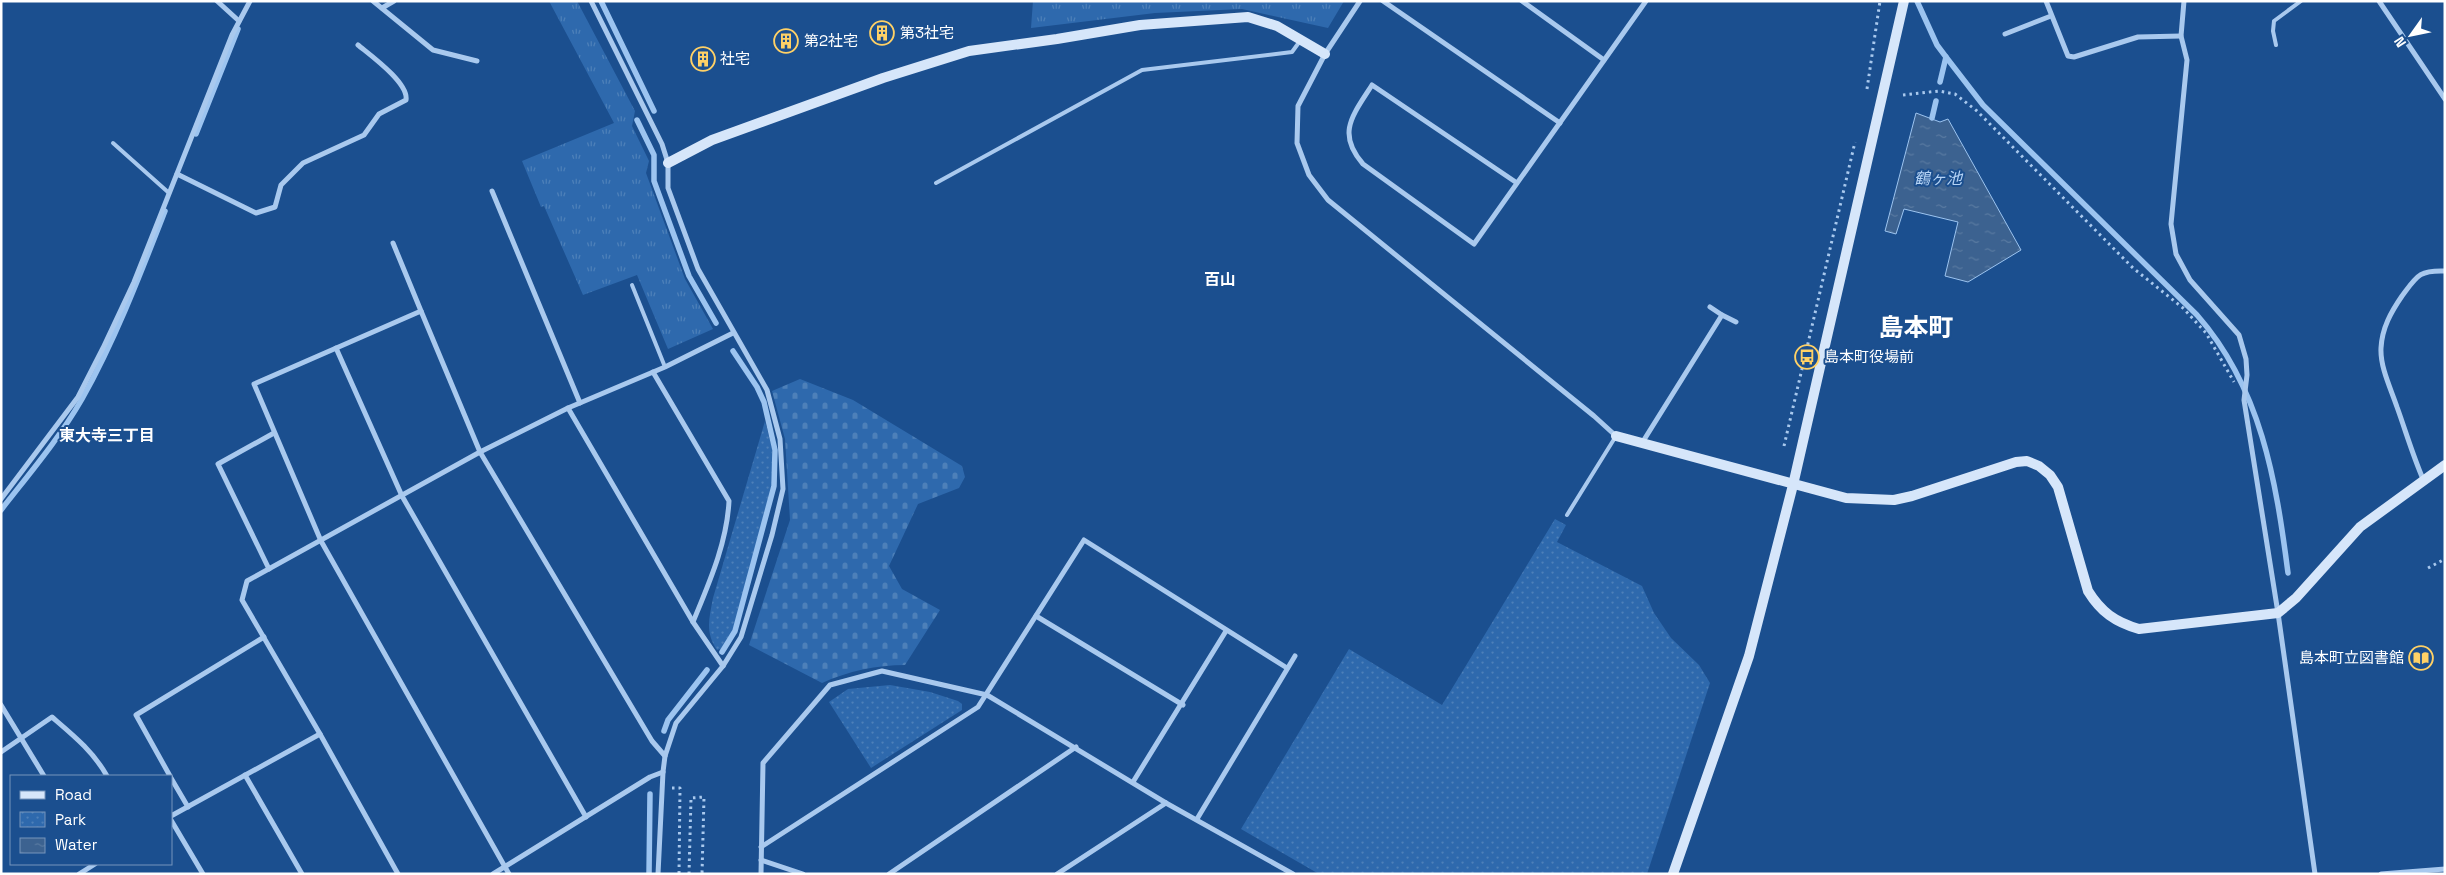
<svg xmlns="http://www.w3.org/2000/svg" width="2446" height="875" viewBox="0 0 2446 875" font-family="'Space Grotesk','Noto Sans JP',sans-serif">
	<defs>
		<pattern id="grass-tufts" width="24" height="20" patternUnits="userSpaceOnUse" patternTransform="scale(1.25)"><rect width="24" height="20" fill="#2e69ad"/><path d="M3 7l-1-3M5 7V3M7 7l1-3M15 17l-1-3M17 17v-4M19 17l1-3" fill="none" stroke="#4d80b9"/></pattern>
		<pattern id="cemetery-stones" width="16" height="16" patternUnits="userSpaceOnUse" patternTransform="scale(1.25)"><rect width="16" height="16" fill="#2e69ad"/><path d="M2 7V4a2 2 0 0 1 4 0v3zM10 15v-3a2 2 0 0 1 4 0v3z" fill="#4d80b9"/></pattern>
		<pattern id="park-dots" width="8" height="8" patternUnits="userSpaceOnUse" patternTransform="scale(1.25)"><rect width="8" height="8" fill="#2e69ad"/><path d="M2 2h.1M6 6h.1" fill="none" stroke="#4d80b9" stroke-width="1.8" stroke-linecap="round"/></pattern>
		<pattern id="water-ripples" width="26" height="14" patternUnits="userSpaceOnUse" patternTransform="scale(1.25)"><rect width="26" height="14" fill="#3c6290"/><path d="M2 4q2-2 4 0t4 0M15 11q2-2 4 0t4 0" fill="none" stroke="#597aa1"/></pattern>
	</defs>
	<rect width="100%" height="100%" fill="#1b4f8f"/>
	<g fill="url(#grass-tufts)">
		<path d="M 549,1 L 577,1 L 635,111 L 632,126 L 649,161 L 646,173 L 685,279 L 713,329 L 668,349 L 637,275 L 583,295 L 544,206 L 541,207 L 522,161 L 614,123 Z"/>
		<path d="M 1033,1 L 1344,1 L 1328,28 L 1242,9 L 1155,13 L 1031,28 Z"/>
	</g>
	<path fill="url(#cemetery-stones)" d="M 800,379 L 853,400 L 962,466 L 965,477 L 959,488 L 918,504 L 889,566 L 902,589 L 940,610 L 905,665 C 877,665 848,671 822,683 L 749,645 L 790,520 L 785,439 L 772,391 Z"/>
	<g fill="url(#park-dots)">
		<path d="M 765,421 L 772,448 L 772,485 L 733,630 L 721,649 L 717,650 C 705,632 709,619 713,598 Z"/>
		<path d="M 1555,519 L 1566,525 L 1557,542 L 1642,586 L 1654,613 L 1671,638 L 1699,665 L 1710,683 L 1647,874 L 1319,874 L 1241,829 L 1349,649 L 1442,705 Z"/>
		<path d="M 890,685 L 930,692 L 958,701 L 962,704 L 962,710 L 871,768 L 829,702 L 848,689 Z"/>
	</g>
	<path fill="url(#water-ripples)" stroke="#9cc4f0" d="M 1916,113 L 1940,122 L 1948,119 L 2021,250 L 1968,282 L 1945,276 L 1958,222 L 1904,209 L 1896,234 L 1885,231 Z"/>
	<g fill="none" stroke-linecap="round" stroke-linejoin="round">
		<g stroke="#9cc4f0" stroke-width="5.5">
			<path d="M 601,1 L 654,111"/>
			<path d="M 1917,1 L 1937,45 L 1946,57 L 1940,82"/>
			<path d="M 1946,57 L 1983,105 L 2197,315 C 2261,388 2276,480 2288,573"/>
			<path d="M 1932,118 L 1936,101"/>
			<path d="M 637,120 L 654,155 L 654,181 L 689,276 L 716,323"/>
			<path d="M 196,134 L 238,29"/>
			<path d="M 1,510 C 29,474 59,439 82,399 C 115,340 140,275 165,211"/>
			<path d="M 722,652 L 735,631 L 774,486 L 775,450 L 764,402 L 757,387 L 733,351"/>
			<path d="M 664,731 L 668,720 L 707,670"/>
			<path d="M 649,874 L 650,794"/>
		</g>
		<g stroke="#a9c9ee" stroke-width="3" stroke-dasharray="2.5 4" stroke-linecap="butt">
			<path d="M 1867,89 L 1880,1"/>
			<path d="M 1903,95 L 1939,91 L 1955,94 L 1977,111 L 2133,268 L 2183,308 L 2206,333 L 2234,382"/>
			<path d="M 1784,446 L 1855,142"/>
			<path d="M 2428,568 L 2445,559"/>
			<path d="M 672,788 L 680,788 L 679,874"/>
			<path d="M 689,874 L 691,798 L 704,797 L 702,874"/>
		</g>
		<g stroke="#a9c9ee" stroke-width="4">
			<path d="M 2276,45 L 2273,31 L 2274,21 L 2301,1"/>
			<path d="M 113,143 L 169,193"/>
			<path d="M 936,183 L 1142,70 L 1292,52 L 1300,41"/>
			<path d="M 632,285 L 665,367"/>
			<path d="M 1567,515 L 1616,436"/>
		</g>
		<g stroke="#a9c9ee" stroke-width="5">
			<path d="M 217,1 L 239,21"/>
			<path d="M 373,1 L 433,50 L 477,61"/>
			<path d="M 591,1 L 662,144 L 668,163 L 668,188 L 698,269 L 767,390 L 780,439 L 783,489 L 772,535 L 741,637 L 723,666 L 676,723 L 665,756 L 663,772 L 658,874"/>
			<path d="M 1360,1 L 1325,54 L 1298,106 L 1297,143 L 1309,175 L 1328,200 L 1594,416 L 1616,436"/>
			<path d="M 1383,1 L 1560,123"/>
			<path d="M 1522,1 L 1604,60"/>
			<path d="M 2046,1 L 2068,56 L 2074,57 L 2138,37 L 2181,36"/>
			<path d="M 2184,1 L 2181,36 L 2187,60 L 2171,224 L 2176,254 L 2190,280 L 2239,335 L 2246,359 L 2247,375 L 2244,400 L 2278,613 L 2315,874"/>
			<path d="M 2379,1 L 2445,99"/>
			<path d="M 382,8 L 394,1"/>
			<path d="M 2005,34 L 2051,16"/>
			<path d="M 177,174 L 256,213 L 275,207 L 281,185 L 303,163 L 364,135 L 379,114 L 406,100 C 409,83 370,55 358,45"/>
			<path d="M 1517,183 L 1372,85 C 1353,115 1336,133 1363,164 L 1474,244 L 1646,1"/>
			<path d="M 492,191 L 580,403"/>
			<path d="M 393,243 L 421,311"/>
			<path d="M 1722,315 L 1736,322"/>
			<path d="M 336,348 L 402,496 L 586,817"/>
			<path d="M 653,372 L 729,501 C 727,543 709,583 693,622"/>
			<path d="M 568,408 L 693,622 L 723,666"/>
			<path d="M 1642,443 L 1722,315 L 1710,307"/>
			<path d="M 2423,479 C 2413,456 2406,432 2397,407 C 2391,389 2380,367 2381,348 C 2382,328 2391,312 2402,296 C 2417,276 2419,270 2445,271"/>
			<path d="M 1,499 L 78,397 L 103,348 L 134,282 L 232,35 L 250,1"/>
			<path d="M 269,569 L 218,464 L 274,433"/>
			<path d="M 1036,616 L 1183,705"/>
			<path d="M 1,705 L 44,776"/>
			<path d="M 1,752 L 52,717 C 73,735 93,751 107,776"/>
			<path d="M 245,775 L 302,874"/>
			<path d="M 170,776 L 136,715 L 264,637"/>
			<path d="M 171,778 L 188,807"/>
			<path d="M 1133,782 L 1226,631"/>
			<path d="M 171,816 L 320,734"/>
			<path d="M 1197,819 L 1295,656"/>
			<path d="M 171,820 L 203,874"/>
			<path d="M 761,847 L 978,707 L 1084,540 L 1287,668"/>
			<path d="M 761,860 L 803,874"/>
			<path d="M 79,874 L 95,864"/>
			<path d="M 398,874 L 320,734 L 242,600 L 247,581 L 480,452 L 568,408 L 665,367 L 733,333"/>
			<path d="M 493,874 L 650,777 L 663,772"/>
			<path d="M 509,874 L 321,541 L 254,384 L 421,311 L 480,452 L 652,741 L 665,756"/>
			<path d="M 761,874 L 763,763 L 830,685 L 882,671 L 987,695 L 1166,803 L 1293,874"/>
			<path d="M 889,874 L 1076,747"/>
			<path d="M 1057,874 L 1166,803"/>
			<path d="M 2381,874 L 2445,869"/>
		</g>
		<g stroke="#d6e6fa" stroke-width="10">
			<path d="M 668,163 L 712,140 L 883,78 L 969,51 L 1057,39 L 1140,25 L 1248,17 L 1277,26 L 1325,54"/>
			<path d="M 1616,436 L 1846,498 L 1894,500 L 1912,496 L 2016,462 L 2027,461 L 2039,466 L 2050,475 L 2058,487 L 2088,591 C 2101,612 2115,622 2139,629 L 2278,613 L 2296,598 L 2360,527 L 2445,465"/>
			<path d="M 1673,874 L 1749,656 L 1793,485 L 1904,1"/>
		</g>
	</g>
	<defs>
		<g id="building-ring" transform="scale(1.25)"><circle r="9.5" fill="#1b4f8f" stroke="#ffd166" stroke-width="1.5"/><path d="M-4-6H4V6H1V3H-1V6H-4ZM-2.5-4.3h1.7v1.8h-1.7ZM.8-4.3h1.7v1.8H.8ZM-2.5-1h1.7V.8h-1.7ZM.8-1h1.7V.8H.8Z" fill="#ffd166"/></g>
		<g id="bus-ring" transform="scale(1.25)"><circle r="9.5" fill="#1b4f8f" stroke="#ffd166" stroke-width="1.5"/><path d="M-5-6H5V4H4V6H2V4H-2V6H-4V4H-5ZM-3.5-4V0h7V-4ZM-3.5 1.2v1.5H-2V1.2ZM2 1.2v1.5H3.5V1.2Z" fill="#ffd166"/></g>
		<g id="library-ring" transform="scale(1.25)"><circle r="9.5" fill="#1b4f8f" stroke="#ffd166" stroke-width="1.5"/><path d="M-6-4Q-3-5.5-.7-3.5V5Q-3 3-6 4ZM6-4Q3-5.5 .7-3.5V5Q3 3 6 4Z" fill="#ffd166"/></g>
	</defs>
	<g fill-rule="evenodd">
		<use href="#building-ring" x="882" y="33"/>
		<use href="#building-ring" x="786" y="41"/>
		<use href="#building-ring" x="703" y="59"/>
		<use href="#bus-ring" x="1807" y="357"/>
		<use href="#library-ring" x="2421" y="658"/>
	</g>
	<g text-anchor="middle" stroke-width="4" stroke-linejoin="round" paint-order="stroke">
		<g font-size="15" fill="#fff" stroke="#1b4f8f" text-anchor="start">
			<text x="900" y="38">第3社宅</text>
			<text x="804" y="46">第2社宅</text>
			<text x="720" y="64">社宅</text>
			<text x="1824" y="362">島本町役場前</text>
			<text x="2404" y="663" text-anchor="end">島本町立図書館</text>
		</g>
		<g font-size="16" font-style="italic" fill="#b5d3f5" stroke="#1b4f8f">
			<text x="1938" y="184">鶴ヶ池</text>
		</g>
		<g font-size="16" font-weight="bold" fill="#fff" stroke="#1b4f8f">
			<text x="1220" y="285">百山</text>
			<text x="107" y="441">東大寺三丁目</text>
		</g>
		<g font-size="25" font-weight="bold" fill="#fff" stroke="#1b4f8f">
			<text x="1916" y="336">島本町</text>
		</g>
	</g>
	<rect width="2446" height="875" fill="none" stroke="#ffffff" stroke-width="5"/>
	<rect x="10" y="775" width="162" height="90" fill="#1b4f8f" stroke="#7695bc"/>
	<rect x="20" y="791" width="25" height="8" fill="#d6e6fa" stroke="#7695bc"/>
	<text x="55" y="800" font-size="15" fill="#ffffff">Road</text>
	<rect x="20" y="812" width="25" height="15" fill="url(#park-dots)" stroke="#7695bc"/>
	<text x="55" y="825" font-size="15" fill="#ffffff">Park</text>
	<rect x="20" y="838" width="25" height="15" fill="url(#water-ripples)" stroke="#7695bc"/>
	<text x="55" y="850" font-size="15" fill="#ffffff">Water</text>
	<g transform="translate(2411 35) rotate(237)" stroke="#1b4f8f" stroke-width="4" paint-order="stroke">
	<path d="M0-4L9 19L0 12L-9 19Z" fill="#ffffff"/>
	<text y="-8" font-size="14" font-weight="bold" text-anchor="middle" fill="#ffffff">N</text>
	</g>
</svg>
